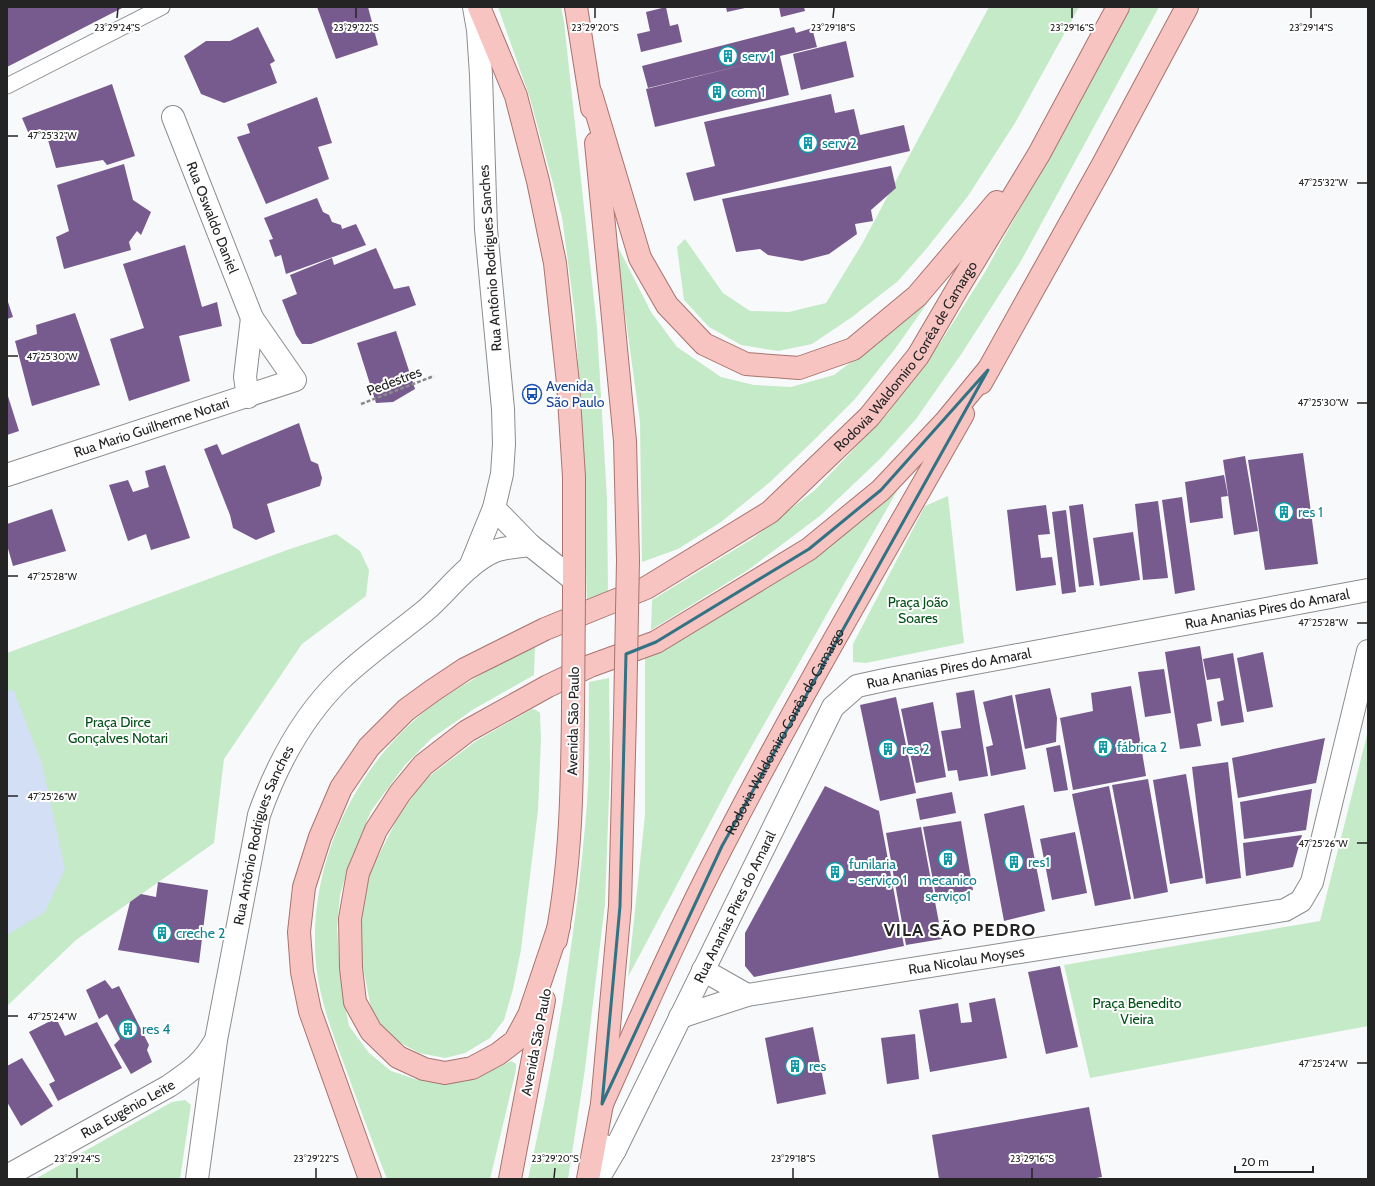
<svg xmlns="http://www.w3.org/2000/svg" width="1375" height="1186" viewBox="0 0 1375 1186" font-family="Cabin,sans-serif">
	<rect width="100%" height="100%" fill="#f8f9fb"/>
	<g fill="#c5eac7">
		<path d="M 498,7 L 561,7 L 564,22 L 597,328 L 607,499 L 608,593 L 587,604 L 582,426 L 575,315 L 562,217 L 530,98 Z"/>
		<path d="M 989,7 L 1079,7 L 1015,123 L 968,196 L 927,248 L 898,281 L 852,317 L 812,344 L 778,351 L 741,345 L 709,327 L 684,300 L 677,247 L 685,239 L 723,293 L 750,311 L 789,312 L 826,303 L 862,244 Z"/>
		<path d="M 1131,7 L 1159,7 L 1021,261 L 962,353 L 916,419 L 881,458 L 821,515 L 748,570 L 651,630 L 652,600 L 752,539 L 815,490 L 888,413 L 942,340 L 985,272 Z"/>
		<path d="M 615,241 L 651,312 L 677,347 L 721,377 L 754,385 L 791,387 L 834,375 L 884,337 L 949,272 L 895,349 L 855,399 L 812,442 L 770,482 L 721,522 L 678,549 L 642,562 L 640,422 Z"/>
		<path d="M 909,470 L 733,779 L 628,977 L 645,815 L 645,657 Z"/>
		<path d="M 948,496 L 964,643 L 866,663 L 853,662 L 853,644 L 925,506 Z"/>
		<path d="M 336,534 L 360,551 L 369,570 L 366,596 L 302,644 L 224,759 L 214,843 L 76,940 L 7,1006 L 7,653 L 290,549 Z"/>
		<path d="M 535,645 L 534,675 L 474,709 L 432,738 L 405,765 L 371,811 L 350,861 L 340,895 L 337,928 L 341,984 L 349,1026 L 369,1053 L 391,1071 L 415,1079 L 439,1083 L 458,1082 L 474,1079 L 511,1061 L 516,1064 L 516,1070 L 490,1179 L 387,1179 C 372,1141 358,1103 344,1064 C 333,1035 321,1003 317,972 C 304,872 352,766 432,706 C 464,683 500,664 535,645 Z"/>
		<path d="M 609,678 L 610,769 L 605,904 L 585,1069 L 568,1179 L 528,1179 C 556,1055 577,930 587,803 C 590,763 588,722 589,682 Z"/>
		<path d="M 532,709 L 536,710 L 540,713 L 541,738 L 538,810 L 521,950 L 513,989 L 504,1020 L 490,1038 L 465,1053 L 445,1058 L 419,1053 L 390,1037 L 372,1014 L 361,956 L 362,917 L 369,875 L 396,821 L 423,781 L 476,741 Z"/>
		<path d="M 1368,731 L 1368,1026 L 1090,1078 L 1064,965 L 1320,921 Z"/>
		<path d="M 185,1100 L 191,1105 L 180,1179 L 35,1179 L 172,1102 Z"/>
	</g>
	<path fill="#d2dff5" d="M 13,689 L 42,764 L 65,869 L 45,912 L 7,935 L 7,692 Z"/>
	<g fill="#775b8e">
		<path d="M 7,7 L 124,7 L 7,67 Z"/>
		<path d="M 317,7 L 368,7 L 378,45 L 336,59 Z"/>
		<path d="M 666,7 L 670,26 L 678,24 L 682,42 L 641,52 L 637,34 L 650,31 L 646,12 Z"/>
		<path d="M 726,7 L 745,7 L 745,8 L 727,12 Z"/>
		<path d="M 779,7 L 804,7 L 805,11 L 781,17 Z"/>
		<path d="M 258,27 L 275,61 L 270,64 L 277,83 L 224,103 L 201,94 L 184,56 L 206,41 L 230,41 Z"/>
		<path d="M 794,27 L 796,33 L 812,28 L 817,47 L 780,56 L 789,95 L 655,127 L 646,89 L 752,63 L 648,88 L 642,66 Z"/>
		<path d="M 846,41 L 854,77 L 801,90 L 793,54 Z"/>
		<path d="M 112,84 L 135,156 L 107,165 L 103,160 L 56,168 L 46,133 L 31,139 L 22,118 Z"/>
		<path d="M 831,94 L 835,113 L 854,109 L 860,135 L 904,125 L 910,151 L 694,201 L 686,173 L 715,166 L 704,122 Z"/>
		<path d="M 317,97 L 332,143 L 318,147 L 329,179 L 266,204 L 237,137 L 250,133 L 247,124 Z"/>
		<path d="M 124,164 L 133,200 L 151,212 L 141,235 L 137,231 L 129,242 L 131,250 L 64,269 L 56,237 L 69,231 L 57,185 Z"/>
		<path d="M 891,166 L 896,188 L 871,210 L 873,221 L 855,224 L 857,234 L 829,254 L 802,261 L 768,255 L 760,249 L 736,252 L 722,199 Z"/>
		<path d="M 317,198 L 323,212 L 329,215 L 332,222 L 341,225 L 342,229 L 356,224 L 366,245 L 286,274 L 281,255 L 275,257 L 269,240 L 273,239 L 264,218 Z"/>
		<path d="M 185,245 L 202,307 L 217,302 L 222,326 L 179,336 L 190,381 L 129,401 L 110,339 L 144,328 L 123,264 Z"/>
		<path d="M 376,248 L 394,289 L 409,286 L 416,305 L 311,344 L 302,344 L 296,335 L 282,300 L 297,294 L 290,275 L 332,258 L 334,265 Z"/>
		<path d="M 7,299 L 13,317 L 7,319 Z"/>
		<path d="M 75,313 L 100,385 L 32,406 L 15,341 L 37,334 L 36,325 Z"/>
		<path d="M 396,331 L 415,389 L 393,402 L 376,403 L 357,343 Z"/>
		<path d="M 7,393 L 19,431 L 7,435 Z"/>
		<path d="M 299,423 L 311,461 L 318,464 L 322,478 L 320,486 L 267,504 L 275,532 L 256,540 L 233,528 L 230,515 L 204,449 L 217,444 L 222,455 Z"/>
		<path d="M 1303,453 L 1318,564 L 1265,570 L 1248,460 Z"/>
		<path d="M 1245,456 L 1258,531 L 1234,535 L 1223,460 Z"/>
		<path d="M 165,465 L 190,538 L 151,550 L 146,534 L 128,541 L 109,485 L 128,480 L 133,492 L 149,487 L 145,471 Z"/>
		<path d="M 1224,475 L 1228,496 L 1221,497 L 1223,518 L 1190,523 L 1185,482 Z"/>
		<path d="M 1182,497 L 1195,590 L 1175,594 L 1162,500 Z"/>
		<path d="M 1158,501 L 1168,578 L 1143,580 L 1135,504 Z"/>
		<path d="M 1083,504 L 1094,585 L 1079,587 L 1069,506 Z"/>
		<path d="M 1046,505 L 1050,534 L 1038,535 L 1041,558 L 1052,557 L 1056,585 L 1016,591 L 1007,510 Z"/>
		<path d="M 52,509 L 66,551 L 13,566 L 7,545 L 7,524 Z"/>
		<path d="M 1066,510 L 1076,592 L 1062,594 L 1052,512 Z"/>
		<path d="M 1133,532 L 1140,580 L 1100,586 L 1093,538 Z"/>
		<path d="M 1200,646 L 1212,721 L 1197,724 L 1201,746 L 1180,749 L 1165,652 Z"/>
		<path d="M 1263,652 L 1273,707 L 1247,712 L 1237,658 Z"/>
		<path d="M 1233,653 L 1244,722 L 1221,726 L 1217,702 L 1224,700 L 1220,678 L 1207,680 L 1203,659 Z"/>
		<path d="M 1164,669 L 1171,713 L 1145,717 L 1138,672 Z"/>
		<path d="M 1131,686 L 1146,776 L 1073,790 L 1060,718 L 1093,711 L 1091,693 Z"/>
		<path d="M 1050,688 L 1057,718 L 1056,742 L 1025,749 L 1015,695 Z"/>
		<path d="M 974,690 L 988,776 L 959,781 L 957,770 L 948,771 L 941,731 L 961,728 L 956,693 Z"/>
		<path d="M 1012,695 L 1026,769 L 991,776 L 986,747 L 993,745 L 983,702 Z"/>
		<path d="M 896,697 L 916,793 L 880,801 L 860,705 Z"/>
		<path d="M 933,702 L 946,777 L 916,783 L 901,709 Z"/>
		<path d="M 1325,738 L 1316,783 L 1238,798 L 1232,758 Z"/>
		<path d="M 1060,745 L 1068,790 L 1054,792 L 1046,748 Z"/>
		<path d="M 1228,762 L 1241,878 L 1206,884 L 1192,767 Z"/>
		<path d="M 1186,774 L 1203,878 L 1170,884 L 1153,780 Z"/>
		<path d="M 1148,779 L 1168,892 L 1134,899 L 1112,785 Z"/>
		<path d="M 825,786 L 879,811 L 904,946 L 754,977 L 745,966 L 745,933 Z"/>
		<path d="M 1109,786 L 1131,899 L 1095,906 L 1072,794 Z"/>
		<path d="M 1312,789 L 1306,830 L 1244,839 L 1240,802 Z"/>
		<path d="M 952,792 L 956,813 L 920,820 L 916,799 Z"/>
		<path d="M 1024,805 L 1045,911 L 1004,921 L 984,814 Z"/>
		<path d="M 961,821 L 973,890 L 936,897 L 923,827 Z"/>
		<path d="M 921,827 L 942,939 L 906,945 L 886,833 Z"/>
		<path d="M 1075,832 L 1087,893 L 1052,900 L 1040,839 Z"/>
		<path d="M 1302,835 L 1293,867 L 1246,876 L 1243,843 Z"/>
		<path d="M 158,882 L 208,890 L 199,963 L 118,950 L 130,902 L 141,894 L 156,897 Z"/>
		<path d="M 1060,966 L 1078,1047 L 1046,1054 L 1028,972 Z"/>
		<path d="M 105,980 L 112,989 L 119,986 L 149,1045 L 147,1050 L 152,1062 L 131,1074 L 114,1045 L 120,1039 L 107,1014 L 99,1019 L 86,990 Z"/>
		<path d="M 995,998 L 1007,1058 L 930,1072 L 919,1010 L 958,1003 L 961,1023 L 972,1022 L 969,1003 Z"/>
		<path d="M 56,1018 L 65,1036 L 97,1022 L 122,1068 L 58,1101 L 49,1084 L 55,1081 L 29,1032 Z"/>
		<path d="M 813,1027 L 826,1094 L 777,1104 L 765,1038 Z"/>
		<path d="M 915,1034 L 919,1079 L 887,1084 L 881,1038 Z"/>
		<path d="M 22,1058 L 53,1106 L 21,1126 L 7,1102 L 7,1066 Z"/>
		<path d="M 1089,1107 L 1102,1177 L 1091,1179 L 939,1179 L 932,1135 Z"/>
	</g>
	<g fill="none" stroke-linecap="round" stroke-linejoin="round">
		<g stroke="#8c8d8f" stroke-width="17">
			<path id="lane" d="M 7,86 L 162,7"/>
		</g>
		<g stroke="#8c8d8f" stroke-width="24">
			<g id="street">
				<path id="s1" d="M 173,117 L 252,318"/>
				<path id="s2" d="M 7,475 L 295,380 L 252,318 L 245,377 L 248,397"/>
				<path d="M 494,508 L 530,545 L 574,580"/>
				<path d="M 470,567 L 494,508 L 502,474 L 504,444 L 503,409 L 486,229 L 481,75 L 478,30 L 474,7"/>
				<path id="s3" d="M 747,995 L 1285,910 L 1301,901 L 1312,882 L 1368,651"/>
				<path d="M 680,1017 L 747,995 L 703,970"/>
				<path id="s4" d="M 615,1150 L 833,707 L 857,686 L 889,679 L 1368,590"/>
				<path id="s5" d="M 7,1176 L 169,1086 C 189,1072 202,1064 214,1043"/>
				<path id="s6" d="M 197,1179 L 216,1040 L 259,815 C 277,764 302,717 341,679 C 367,654 398,633 426,610 C 448,591 467,563 495,551 C 505,547 519,547 530,545"/>
				<path d="M 598,1179 L 615,1150 L 602,1145"/>
			</g>
		</g>
		<g stroke="#a9736f" stroke-width="24">
			<g id="primary">
				<path d="M 479,7 L 516,96 L 538,181 L 555,263 L 568,383 L 574,477 L 574,594"/>
				<path d="M 576,7 L 592,108"/>
				<path d="M 591,94 L 640,258 L 667,305 L 704,344 L 746,364 L 799,368 L 853,349 L 917,296 L 997,202"/>
				<path d="M 596,143 L 625,441 L 628,560"/>
				<path d="M 981,383 L 1102,166 L 1187,7"/>
				<path d="M 559,926 L 529,1015 L 515,1041 L 498,1054 L 472,1068 L 445,1073 L 424,1069 L 398,1057 L 371,1031 L 355,1002 L 351,968 L 350,919 L 358,873 L 376,830 L 400,793 L 423,765 L 467,731 L 548,686 L 590,666 L 656,642 L 809,549 L 881,490 L 946,421 L 988,370"/>
				<path d="M 556,940 C 571,865 572,789 573,713"/>
				<path id="s7" d="M 602,1104 C 641,1017 679,929 723,845 C 798,699 882,557 963,414"/>
				<path id="s8" d="M 370,1179 L 310,1011 L 302,972 L 299,932 L 304,887 L 320,837 L 341,788 L 369,747 L 406,710 L 432,691 L 465,669 L 545,629 L 646,588 L 770,512 L 869,417 L 918,356 L 959,286 L 1039,154 L 1118,7"/>
				<path d="M 510,1179 L 544,1000"/>
				<path d="M 588,1179 L 602,1104 L 620,906 L 625,715"/>
			</g>
		</g>
		<path stroke="#8a8a8c" stroke-width="2.5" stroke-dasharray="4 2" stroke-linecap="butt" d="M 361,404 L 434,376"/>
		<use href="#lane" stroke="#fff" stroke-width="15"/>
		<use href="#street" stroke="#fff" stroke-width="22"/>
		<use href="#primary" stroke="#f7c4c1" stroke-width="22"/>
		<g stroke="#a9736f" stroke-width="24" stroke-linecap="butt">
			<g id="primary-bridge">
				<path d="M 573,713 L 574,594"/>
				<path d="M 625,715 L 628,560"/>
			</g>
		</g>
		<use href="#primary-bridge" stroke="#f7c4c1" stroke-width="22"/>
	</g>
	<path fill="none" stroke="#317285" stroke-width="3" stroke-linejoin="round" d="M 988,370 L 722,846 L 602,1104 L 620,906 L 626,654 L 656,642 L 809,549 L 881,490 Z"/>
	<path fill="none" stroke="#242425" stroke-width="1.5" d="M 117,18 L 118,8M 356,18 L 356,8M 595,18 L 595,8M 833,18 L 834,8M 1072,18 L 1072,8M 1311,18 L 1311,8M 8,136 L 18,136M 1357,183 L 1367,183M 8,356 L 18,356M 1357,403 L 1367,403M 8,576 L 18,576M 1357,623 L 1367,623M 8,796 L 18,796M 1357,843 L 1367,843M 8,1016 L 18,1016M 1357,1063 L 1367,1063M 77,1178 L 77,1168M 316,1178 L 316,1168M 554,1178 L 555,1168M 793,1178 L 793,1168M 1032,1178 L 1032,1168"/>
	<defs>
		<g id="building-ring" transform="scale(1)"><circle r="9.5" fill="#fff" stroke="#0f9aa8" stroke-width="1.5"/><path d="M-4-6H4V6H1V3H-1V6H-4ZM-2.5-4.3h1.7v1.8h-1.7ZM.8-4.3h1.7v1.8H.8ZM-2.5-1h1.7V.8h-1.7ZM.8-1h1.7V.8H.8Z" fill="#0f9aa8"/></g>
		<g id="bus-ring" transform="scale(1)"><circle r="9.5" fill="#fff" stroke="#1a4fb4" stroke-width="1.5"/><path d="M-5-6H5V4H4V6H2V4H-2V6H-4V4H-5ZM-3.5-4V0h7V-4ZM-3.5 1.2v1.5H-2V1.2ZM2 1.2v1.5H3.5V1.2Z" fill="#1a4fb4"/></g>
	</defs>
	<g fill-rule="evenodd">
		<use href="#building-ring" x="728" y="56"/>
		<use href="#building-ring" x="717" y="92"/>
		<use href="#building-ring" x="808" y="143"/>
		<use href="#bus-ring" x="532" y="394"/>
		<use href="#building-ring" x="1284" y="512"/>
		<use href="#building-ring" x="1103" y="747"/>
		<use href="#building-ring" x="888" y="749"/>
		<use href="#building-ring" x="948" y="859"/>
		<use href="#building-ring" x="1014" y="862"/>
		<use href="#building-ring" x="835" y="872"/>
		<use href="#building-ring" x="162" y="933"/>
		<use href="#building-ring" x="128" y="1029"/>
		<use href="#building-ring" x="795" y="1066"/>
	</g>
	<g text-anchor="middle" stroke-width="4" stroke-linejoin="round" paint-order="stroke">
		<g font-size="14" fill="#0d838f" stroke="#fff" text-anchor="start">
			<text x="742" y="61">serv 1</text>
			<text x="731" y="97">com 1</text>
			<text x="822" y="148">serv 2</text>
			<text x="1298" y="517">res 1</text>
			<text x="1117" y="752">fábrica 2</text>
			<text x="902" y="754">res 2</text>
			<text x="1028" y="867">res1</text>
			<text x="849" y="869">funilaria<tspan x="849" dy="16">- serviço 1</tspan></text>
			<text x="948" y="885" text-anchor="middle">mecanico<tspan x="948" dy="16">serviço1</tspan></text>
			<text x="176" y="938">creche 2</text>
			<text x="142" y="1034">res 4</text>
			<text x="809" y="1071">res</text>
		</g>
		<g font-size="14" fill="#242425" stroke="#fff">
			<text dy="5" stroke="none"><textPath href="#s1" startOffset="108">Rua Oswaldo Daniel</textPath></text>
			<text transform="translate(490 258) rotate(-94)" y="5">Rua Antônio Rodrigues Sanches</text>
			<text dy="5" stroke="none"><textPath href="#s8" startOffset="1135">Rodovia Waldomiro Corrêa de Camargo</textPath></text>
			<text transform="translate(394 381) rotate(-21)" y="5">Pedestres</text>
			<text dy="5" stroke="none"><textPath href="#s2" startOffset="152">Rua Mario Guilherme Notari</textPath></text>
			<text dy="5" stroke="none"><textPath href="#s4" startOffset="943">Rua Ananias Pires do Amaral</textPath></text>
			<text dy="5" stroke="none"><textPath href="#s4" startOffset="619">Rua Ananias Pires do Amaral</textPath></text>
			<text transform="translate(573 721) rotate(-89)" y="5">Avenida São Paulo</text>
			<text dy="5" stroke="none"><textPath href="#s7" startOffset="415">Rodovia Waldomiro Corrêa de Camargo</textPath></text>
			<text dy="5" stroke="none"><textPath href="#s6" startOffset="351">Rua Antônio Rodrigues Sanches</textPath></text>
			<text dy="5" stroke="none"><textPath href="#s4" startOffset="271">Rua Ananias Pires do Amaral</textPath></text>
			<text dy="5" stroke="none"><textPath href="#s3" startOffset="222">Rua Nicolau Moyses</textPath></text>
			<text transform="translate(536 1042) rotate(-79)" y="5">Avenida São Paulo</text>
			<text dy="5" stroke="none"><textPath href="#s5" startOffset="138">Rua Eugênio Leite</textPath></text>
		</g>
		<g font-size="14" fill="#164399" stroke="#fff" text-anchor="start">
			<text x="546" y="391">Avenida<tspan x="546" dy="16">São Paulo</tspan></text>
		</g>
		<g font-size="14" fill="#015016" stroke="#fff">
			<text x="918" y="607">Praça João<tspan x="918" dy="16">Soares</tspan></text>
			<text x="118" y="727">Praça Dirce<tspan x="118" dy="16">Gonçalves Notari</tspan></text>
			<text x="1137" y="1008">Praça Benedito<tspan x="1137" dy="16">Vieira</tspan></text>
		</g>
		<g font-size="18" font-weight="bold" letter-spacing="1" fill="#242425" stroke="#fff">
			<text x="960" y="936">VILA SÃO PEDRO</text>
		</g>
	</g>
	<g font-size="10" text-anchor="middle" fill="#242425" stroke="#fff" stroke-width="4" stroke-linejoin="round" paint-order="stroke">
		<text x="117" y="31">23°29'24"S</text>
		<text x="356" y="31">23°29'22"S</text>
		<text x="595" y="31">23°29'20"S</text>
		<text x="833" y="31">23°29'18"S</text>
		<text x="1072" y="31">23°29'16"S</text>
		<text x="1311" y="31">23°29'14"S</text>
		<text x="52" y="139">47°25'32"W</text>
		<text x="1323" y="186">47°25'32"W</text>
		<text x="52" y="360">47°25'30"W</text>
		<text x="1323" y="406">47°25'30"W</text>
		<text x="52" y="580">47°25'28"W</text>
		<text x="1323" y="626">47°25'28"W</text>
		<text x="52" y="800">47°25'26"W</text>
		<text x="1323" y="847">47°25'26"W</text>
		<text x="52" y="1020">47°25'24"W</text>
		<text x="1323" y="1067">47°25'24"W</text>
		<text x="77" y="1162">23°29'24"S</text>
		<text x="316" y="1162">23°29'22"S</text>
		<text x="555" y="1162">23°29'20"S</text>
		<text x="793" y="1162">23°29'18"S</text>
		<text x="1032" y="1162">23°29'16"S</text>
	</g>
	<rect width="1375" height="1186" fill="none" stroke="#242425" stroke-width="16"/>
	<path d="M1235 1166v6h78v-6" fill="none" stroke="#242425" stroke-width="2"/>
	<text x="1241" y="1166" font-size="12" fill="#242425" stroke="#ffffff" stroke-width="3" paint-order="stroke">20 m</text>
</svg>
